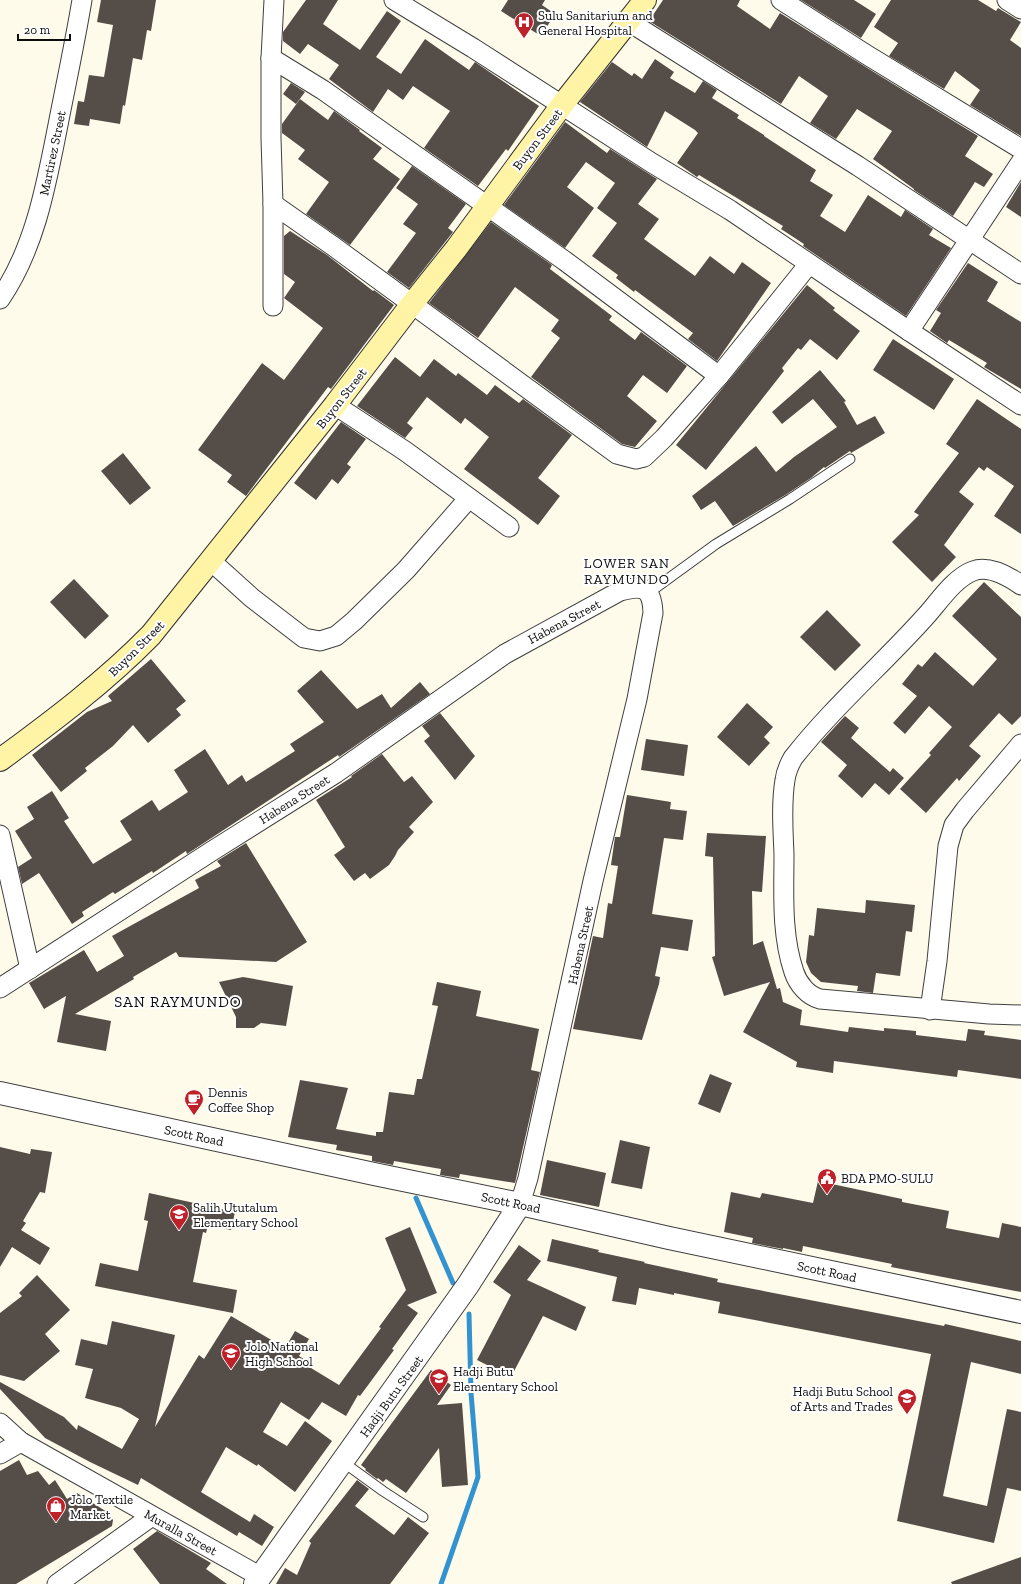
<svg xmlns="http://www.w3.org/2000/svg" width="1021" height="1584" viewBox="0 0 1021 1584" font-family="'Zilla Slab',serif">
	<rect width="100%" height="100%" fill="#fffbeb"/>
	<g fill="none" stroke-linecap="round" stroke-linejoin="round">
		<g stroke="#3393d0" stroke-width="5">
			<path d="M 416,1198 L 453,1283"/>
			<path d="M 441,1584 L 478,1477 L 471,1393 L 469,1314"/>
		</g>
	</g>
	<g fill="#554d48">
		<path d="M 101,0 L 156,0 L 151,31 L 147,30 L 142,60 L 133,58 L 125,106 L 123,105 L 120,124 L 90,119 L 89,126 L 74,124 L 78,101 L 84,102 L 89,75 L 104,77 L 113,25 L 97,22 Z"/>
		<path d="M 306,0 L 338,0 L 323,24 L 360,50 L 387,11 L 401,21 L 376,57 L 401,74 L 425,39 L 469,70 L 475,62 L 539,106 L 508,151 L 506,149 L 478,186 L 424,148 L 450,111 L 413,86 L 403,100 L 388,89 L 373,112 L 329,79 L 339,65 L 308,44 L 300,54 L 283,41 L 283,32 Z"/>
		<path d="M 508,0 L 545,0 L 542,5 L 555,14 L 541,36 L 501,11 Z"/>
		<path d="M 663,0 L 740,0 L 737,6 L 770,29 L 780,13 L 877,74 L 978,136 L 965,156 L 993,174 L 984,187 L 975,182 L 953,216 L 914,190 L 914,189 L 873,159 L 892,131 L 857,109 L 836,139 L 810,123 L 828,96 L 799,76 L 781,104 L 649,21 Z"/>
		<path d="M 801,0 L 854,0 L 876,14 L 861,38 Z"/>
		<path d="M 891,0 L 978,0 L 996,11 L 998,8 L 1021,22 L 1010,40 L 1021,48 L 1021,136 L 970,105 L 980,90 L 955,71 L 944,89 L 889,56 L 898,43 L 874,27 Z"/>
		<path d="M 655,59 L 674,72 L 670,78 L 695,93 L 703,81 L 717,90 L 712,98 L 739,115 L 737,118 L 764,135 L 764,136 L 816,170 L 810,181 L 833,195 L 820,216 L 845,232 L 868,195 L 901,217 L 905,210 L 933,229 L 929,235 L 951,248 L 906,316 L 803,246 L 804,244 L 781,229 L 783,226 L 699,175 L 697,177 L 677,163 L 698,133 L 695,130 L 665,111 L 647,147 L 580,102 L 612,62 L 632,76 L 634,73 L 642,79 Z"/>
		<path d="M 291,83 L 305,92 L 296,104 L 283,94 Z"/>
		<path d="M 300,99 L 328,120 L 334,111 L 360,130 L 359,131 L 382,148 L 373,159 L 400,179 L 350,245 L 306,214 L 329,182 L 298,159 L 305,150 L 282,133 L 282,124 Z"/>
		<path d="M 565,122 L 607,153 L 610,149 L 657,179 L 638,204 L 659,219 L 644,239 L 695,276 L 710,256 L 734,274 L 742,262 L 771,283 L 717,361 L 688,339 L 693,333 L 635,290 L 634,292 L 616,278 L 618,275 L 592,256 L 617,223 L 597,208 L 615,183 L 586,162 L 567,187 L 594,208 L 565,248 L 504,205 Z"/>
		<path d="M 412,166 L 466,204 L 448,228 L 453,232 L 409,288 L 387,272 L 416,233 L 403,224 L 418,204 L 396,188 Z"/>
		<path d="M 1021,182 L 1021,217 L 1006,207 Z"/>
		<path d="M 491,222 L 552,265 L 550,269 L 612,316 L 609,320 L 635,340 L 641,332 L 687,366 L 667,393 L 643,375 L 627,396 L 657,421 L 635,447 L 622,444 L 531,377 L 560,338 L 551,331 L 559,320 L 515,287 L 478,338 L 429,303 Z"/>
		<path d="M 290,231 L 327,255 L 373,291 L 374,290 L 394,305 L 331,389 L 328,387 L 246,496 L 227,482 L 232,475 L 198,450 L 262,363 L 284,380 L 323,328 L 284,298 L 295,282 L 284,274 L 284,236 Z"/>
		<path d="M 968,263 L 998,282 L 987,301 L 1021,322 L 1021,389 L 984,367 L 987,363 L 949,340 L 947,343 L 930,331 L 941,313 L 936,310 Z"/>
		<path d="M 807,285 L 835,308 L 833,310 L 860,331 L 837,360 L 810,339 L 801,350 L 798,348 L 782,368 L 784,371 L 706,470 L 676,445 Z"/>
		<path d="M 893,339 L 954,379 L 934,410 L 873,370 Z"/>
		<path d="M 395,357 L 420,377 L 434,359 L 456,376 L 458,373 L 487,395 L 495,385 L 519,403 L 523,399 L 572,435 L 538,478 L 560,496 L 538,525 L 464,469 L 489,437 L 465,418 L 461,424 L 427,397 L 407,423 L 413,428 L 405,438 L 357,406 Z"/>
		<path d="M 820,370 L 846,401 L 844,402 L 857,425 L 875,416 L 885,433 L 851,453 L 850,451 L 825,468 L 824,467 L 811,478 L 787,494 L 733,526 L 715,501 L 701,510 L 692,496 L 756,446 L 776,472 L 794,457 L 837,427 L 813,399 L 782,424 L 772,412 Z"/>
		<path d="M 977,399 L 1021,429 L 1021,534 L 994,516 L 1014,486 L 987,467 L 984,471 L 979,467 L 959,492 L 974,504 L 944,545 L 956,557 L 932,582 L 892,542 L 919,515 L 914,512 L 959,453 L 946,444 Z"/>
		<path d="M 341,422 L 366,439 L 347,464 L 351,467 L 338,484 L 332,479 L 316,500 L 294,483 Z"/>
		<path d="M 123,453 L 151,488 L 130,505 L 101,471 Z"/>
		<path d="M 74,579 L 109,616 L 85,639 L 50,602 Z"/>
		<path d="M 984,582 L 1021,617 L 1021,716 L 1012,725 L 999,713 L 969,746 L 981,756 L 959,781 L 957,778 L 926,813 L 900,789 L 931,755 L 929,753 L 952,727 L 929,706 L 905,734 L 893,723 L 917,696 L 902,684 L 918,664 L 922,667 L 935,652 L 973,686 L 997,659 L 952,616 Z"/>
		<path d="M 827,610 L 861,645 L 835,671 L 800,637 Z"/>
		<path d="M 151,659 L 186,701 L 176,709 L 181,715 L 148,743 L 133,725 L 113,746 L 85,768 L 87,771 L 61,792 L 32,755 L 87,712 L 112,701 L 108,696 Z"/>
		<path d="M 321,670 L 357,709 L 382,694 L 391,708 L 420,682 L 430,694 L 339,757 L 338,755 L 187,854 L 186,851 L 153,873 L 152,871 L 115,894 L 113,892 L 82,912 L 84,916 L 72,924 L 39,873 L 22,884 L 18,867 L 32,858 L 15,831 L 34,819 L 27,807 L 52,791 L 69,818 L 64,821 L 93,864 L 132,840 L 120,821 L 152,800 L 159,811 L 188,792 L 174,770 L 205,749 L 228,785 L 242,775 L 246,782 L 295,751 L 290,744 L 324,722 L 297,691 Z"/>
		<path d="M 747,703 L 773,727 L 764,737 L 770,743 L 749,766 L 717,737 Z"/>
		<path d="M 440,713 L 475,756 L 455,780 L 424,741 L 430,736 L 422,726 Z"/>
		<path d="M 845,716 L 859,728 L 851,738 L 890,772 L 893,768 L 904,778 L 889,795 L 875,783 L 862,798 L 838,776 L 847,765 L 821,742 Z"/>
		<path d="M 646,739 L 688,745 L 684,776 L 641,770 Z"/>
		<path d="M 382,754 L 404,782 L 412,776 L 433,802 L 409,827 L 414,832 L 398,850 L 395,856 L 389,865 L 370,879 L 365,873 L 354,881 L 334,855 L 345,847 L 316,800 L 352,777 L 351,776 Z"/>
		<path d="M 627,795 L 671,802 L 670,809 L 687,811 L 683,840 L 664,838 L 652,914 L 693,920 L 688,951 L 661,947 L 655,976 L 660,977 L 659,984 L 642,1040 L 573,1029 L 593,936 L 603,938 L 608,903 L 612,904 L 618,866 L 611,865 L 615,837 L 620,837 Z"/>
		<path d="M 707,833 L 766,836 L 762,892 L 752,891 L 753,945 L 763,941 L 777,989 L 780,988 L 783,1002 L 802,1010 L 800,1025 L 848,1032 L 849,1027 L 884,1031 L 884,1028 L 916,1031 L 916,1035 L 966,1041 L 968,1029 L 985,1031 L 984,1035 L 1021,1040 L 1021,1079 L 958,1070 L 957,1077 L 834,1061 L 833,1073 L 796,1067 L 797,1062 L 743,1032 L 770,982 L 724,996 L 712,957 L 715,956 L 713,857 L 705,856 Z"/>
		<path d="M 246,843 L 307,942 L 276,962 L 179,957 L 176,952 L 133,977 L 134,979 L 75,1014 L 111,1021 L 106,1051 L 57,1042 L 66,996 L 44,1009 L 29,983 L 84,950 L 97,972 L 124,956 L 112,936 L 199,888 L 195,880 L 221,866 L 217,861 Z"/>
		<path d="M 866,900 L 915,905 L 912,932 L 906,931 L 900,976 L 876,973 L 873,993 L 857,991 L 858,986 L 821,982 L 811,973 L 806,962 L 809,935 L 814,936 L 817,908 L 865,913 Z"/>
		<path d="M 243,977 L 293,986 L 286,1026 L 261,1023 L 254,1028 L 236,1028 L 236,1017 L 219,982 Z"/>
		<path d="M 437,982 L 481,991 L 476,1016 L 539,1029 L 531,1070 L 540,1072 L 515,1183 L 460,1174 L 459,1178 L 440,1175 L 441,1169 L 394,1161 L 393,1165 L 377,1162 L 372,1161 L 372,1156 L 336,1150 L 337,1145 L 288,1137 L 300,1080 L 348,1088 L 336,1129 L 376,1136 L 376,1132 L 383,1132 L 389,1092 L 414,1095 L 417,1079 L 422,1079 L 438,1006 L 432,1005 Z"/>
		<path d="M 710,1074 L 732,1083 L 720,1113 L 698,1104 Z"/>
		<path d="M 620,1140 L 650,1147 L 642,1189 L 611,1183 Z"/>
		<path d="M 0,1147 L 30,1154 L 31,1149 L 52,1152 L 45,1193 L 40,1192 L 23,1221 L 26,1223 L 21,1230 L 50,1248 L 40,1265 L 12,1247 L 0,1267 Z"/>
		<path d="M 547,1160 L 606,1173 L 599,1207 L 540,1195 Z"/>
		<path d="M 818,1181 L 902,1199 L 902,1202 L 949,1211 L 946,1228 L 999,1238 L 1002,1223 L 1021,1227 L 1021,1292 L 891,1267 L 892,1264 L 803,1246 L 802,1252 L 783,1248 L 783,1249 L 752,1243 L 753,1238 L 724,1232 L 731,1192 L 760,1198 L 762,1193 L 813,1203 Z"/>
		<path d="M 149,1193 L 235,1212 L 231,1230 L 208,1225 L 206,1233 L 203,1232 L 193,1282 L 237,1290 L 233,1313 L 95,1286 L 100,1263 L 138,1271 L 148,1221 L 144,1220 Z"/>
		<path d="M 410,1227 L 437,1293 L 407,1305 L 418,1313 L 392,1349 L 394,1350 L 360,1396 L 358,1395 L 346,1416 L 322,1402 L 309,1420 L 281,1402 L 263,1432 L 287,1446 L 305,1421 L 332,1441 L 295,1492 L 258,1464 L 257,1466 L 226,1447 L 201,1492 L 250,1522 L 254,1514 L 274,1527 L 262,1546 L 239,1532 L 237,1536 L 141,1478 L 138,1485 L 90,1462 L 45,1438 L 0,1389 L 0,1382 L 64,1417 L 77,1430 L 78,1425 L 122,1449 L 139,1419 L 121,1408 L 85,1398 L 93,1369 L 75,1365 L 81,1339 L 107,1345 L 112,1321 L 175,1335 L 155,1427 L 199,1355 L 204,1359 L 231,1316 L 285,1348 L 295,1331 L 309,1339 L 299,1356 L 313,1365 L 311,1368 L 339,1385 L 381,1328 L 379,1327 L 406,1290 L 385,1238 Z"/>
		<path d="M 552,1239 L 599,1250 L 598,1252 L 645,1262 L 644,1263 L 718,1279 L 717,1282 L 944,1326 L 945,1324 L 1021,1341 L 1021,1374 L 971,1362 L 943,1496 L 987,1506 L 1007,1409 L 1021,1412 L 1021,1491 L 1007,1488 L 994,1543 L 897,1521 L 931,1354 L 718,1313 L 720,1302 L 674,1293 L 674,1295 L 639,1288 L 636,1305 L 612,1301 L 617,1277 L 547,1261 Z"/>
		<path d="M 519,1245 L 541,1261 L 527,1280 L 586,1307 L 576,1331 L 543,1316 L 511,1377 L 477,1360 L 511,1295 L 493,1282 Z"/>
		<path d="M 37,1275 L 70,1310 L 45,1334 L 60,1351 L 24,1381 L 0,1375 L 0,1313 L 22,1296 L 19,1293 Z"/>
		<path d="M 431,1370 L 451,1385 L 437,1405 L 462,1403 L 468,1485 L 442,1487 L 439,1448 L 406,1493 L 386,1479 L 383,1482 L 378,1478 L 377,1479 L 365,1470 L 366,1469 L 361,1465 Z"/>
		<path d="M 19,1460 L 27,1475 L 38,1471 L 49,1485 L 55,1480 L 67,1499 L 77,1493 L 107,1512 L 113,1520 L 112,1526 L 16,1584 L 0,1584 L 0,1471 Z"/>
		<path d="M 357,1480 L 369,1489 L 355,1506 L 394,1535 L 408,1517 L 429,1533 L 390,1584 L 276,1584 L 285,1568 L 297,1575 L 311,1543 L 309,1541 Z"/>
		<path d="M 157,1531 L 211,1563 L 206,1569 L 227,1584 L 160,1584 L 133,1549 Z"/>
		<path d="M 1021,1557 L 1021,1584 L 952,1584 L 951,1582 Z"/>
	</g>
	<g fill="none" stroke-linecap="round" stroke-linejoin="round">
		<g stroke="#3f3f3f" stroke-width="11">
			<g id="service">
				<path d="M 650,592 L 716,544 L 790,499 L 850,459"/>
				<path d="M 343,1462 L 383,1491 L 423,1517"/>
			</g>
		</g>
		<g stroke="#3f3f3f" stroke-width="21">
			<g id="minor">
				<path d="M 394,0 L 473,48 L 652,163 L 730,210 L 909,331 L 1021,405"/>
				<path d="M 781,0 L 867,55 L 1021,149"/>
				<path d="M 1007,0 L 1021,9"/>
				<path d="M 628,21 L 858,166 L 1021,274"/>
				<path d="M 271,58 L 323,90 L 565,261 L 719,376"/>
				<path d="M 273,204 L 333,246 L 617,454 L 636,459 L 644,457 L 664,438 L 719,376 L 809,264"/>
				<path d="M 0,299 C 35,248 46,186 58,125 C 66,84 75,42 82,0"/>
				<path d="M 273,306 L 273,204 L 271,138 L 271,58 L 274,0"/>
				<path d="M 909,331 L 1021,162"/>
				<path d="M 335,405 L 405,451 L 509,527"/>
				<path d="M 211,561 L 252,598 L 304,638 L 320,641 L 336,636 L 354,621 L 406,570 L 469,498"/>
				<path d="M 1021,585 C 1008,576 989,565 973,571 C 954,578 938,603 925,617 C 882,665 833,707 793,758 C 789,765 786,772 785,780 C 781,804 783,830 784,854 C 784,892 781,934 794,972 C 798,984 808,996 820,999 L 989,1014 L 1021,1015"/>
				<path d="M 0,835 L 30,969"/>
				<path d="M 0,988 L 212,851 L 336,773 L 505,654 L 620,591 C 643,585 652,587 653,613 L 637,699 L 593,881 L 528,1178 L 520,1204"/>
				<path d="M 930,1010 L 937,961 L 948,846 L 954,825 L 965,810 L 1021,744"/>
				<path d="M 0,1423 L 21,1442 L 261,1577"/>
				<path d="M 0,1454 L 21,1442"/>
				<path d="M 57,1584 L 152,1516"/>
			</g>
		</g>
		<g stroke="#3f3f3f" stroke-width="24">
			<g id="tertiary">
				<path d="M 0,1093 L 374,1174 L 520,1204 L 669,1238 L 1021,1312"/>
				<path d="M 255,1584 L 468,1285 L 520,1204"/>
			</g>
		</g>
		<g stroke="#2e2e2e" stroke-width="24">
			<path id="secondary" d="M 0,760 C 53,721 105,682 151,635 L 335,405 L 412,304 L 456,249 L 562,105 L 645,0"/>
		</g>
		<use href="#service" stroke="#fff" stroke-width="9"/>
		<use href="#minor" stroke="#fff" stroke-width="19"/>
		<use href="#tertiary" stroke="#fff" stroke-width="22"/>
		<use href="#secondary" stroke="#fff4a6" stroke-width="22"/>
	</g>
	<defs>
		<g id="hospital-pin" transform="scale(1)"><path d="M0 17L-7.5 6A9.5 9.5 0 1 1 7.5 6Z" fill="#bf212a" stroke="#fff"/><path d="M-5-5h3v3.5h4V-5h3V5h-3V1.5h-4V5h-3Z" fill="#fff"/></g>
		<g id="cafe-pin" transform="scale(1)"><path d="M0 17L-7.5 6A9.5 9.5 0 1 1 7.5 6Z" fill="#bf212a" stroke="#fff"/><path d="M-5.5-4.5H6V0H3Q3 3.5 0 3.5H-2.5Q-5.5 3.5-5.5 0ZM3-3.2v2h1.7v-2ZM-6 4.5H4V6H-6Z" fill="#fff"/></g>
		<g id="civic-pin" transform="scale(1)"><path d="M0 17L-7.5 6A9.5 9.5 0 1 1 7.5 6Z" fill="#bf212a" stroke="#fff"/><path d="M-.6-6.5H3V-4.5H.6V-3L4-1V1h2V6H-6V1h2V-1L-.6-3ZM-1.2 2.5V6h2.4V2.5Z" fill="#fff"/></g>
		<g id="school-pin" transform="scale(1)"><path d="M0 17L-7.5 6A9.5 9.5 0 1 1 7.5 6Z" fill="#bf212a" stroke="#fff"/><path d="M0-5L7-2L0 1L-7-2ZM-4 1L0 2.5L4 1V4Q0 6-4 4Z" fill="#fff"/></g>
		<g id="university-pin" transform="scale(1)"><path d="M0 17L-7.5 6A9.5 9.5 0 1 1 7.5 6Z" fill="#bf212a" stroke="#fff"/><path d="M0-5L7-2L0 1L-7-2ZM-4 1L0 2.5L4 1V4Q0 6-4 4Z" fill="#fff"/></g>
		<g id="shop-pin" transform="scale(1)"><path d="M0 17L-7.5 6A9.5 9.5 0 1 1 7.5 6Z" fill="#bf212a" stroke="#fff"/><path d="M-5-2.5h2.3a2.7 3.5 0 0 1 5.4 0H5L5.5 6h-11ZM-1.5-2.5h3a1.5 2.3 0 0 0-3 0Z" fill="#fff"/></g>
	</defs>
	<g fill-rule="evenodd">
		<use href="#hospital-pin" x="524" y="22"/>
		<use href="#cafe-pin" x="194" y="1099"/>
		<use href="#civic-pin" x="827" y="1178"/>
		<use href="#school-pin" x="179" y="1214"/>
		<use href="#school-pin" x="231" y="1353"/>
		<use href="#school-pin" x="439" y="1378"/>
		<use href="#university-pin" x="907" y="1398"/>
		<use href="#shop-pin" x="56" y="1506"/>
	</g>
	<g text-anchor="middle" stroke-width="4" stroke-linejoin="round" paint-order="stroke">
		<g font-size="13" fill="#0c0c0c" stroke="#fff" text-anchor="start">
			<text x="538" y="20">Sulu Sanitarium and<tspan x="538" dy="15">General Hospital</tspan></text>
			<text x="208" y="1097">Dennis<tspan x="208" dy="15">Coffee Shop</tspan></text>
			<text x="841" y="1183">BDA PMO-SULU</text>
			<text x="193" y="1212">Salih Ututalum<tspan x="193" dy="15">Elementary School</tspan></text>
			<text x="245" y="1351">Jolo National<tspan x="245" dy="15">High School</tspan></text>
			<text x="453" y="1376">Hadji Butu<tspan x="453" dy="15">Elementary School</tspan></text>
			<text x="893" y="1396" text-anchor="end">Hadji Butu School<tspan x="893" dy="15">of Arts and Trades</tspan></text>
			<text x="70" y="1504">Jolo Textile<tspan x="70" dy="15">Market</tspan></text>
		</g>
		<g font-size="13" fill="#0c0c0c" stroke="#fff">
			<text transform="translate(537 139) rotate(-53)" y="5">Buyon Street</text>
			<text transform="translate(52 153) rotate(-78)" y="5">Martirez Street</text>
			<text transform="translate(341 398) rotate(-52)" y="5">Buyon Street</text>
			<text transform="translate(564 621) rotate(-28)" y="5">Habena Street</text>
			<text transform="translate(136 648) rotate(-45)" y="5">Buyon Street</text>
			<text transform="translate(294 799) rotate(-32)" y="5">Habena Street</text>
			<text transform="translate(580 945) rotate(-78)" y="5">Habena Street</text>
			<text transform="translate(194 1135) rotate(12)" y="5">Scott Road</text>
			<text transform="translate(511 1202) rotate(12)" y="5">Scott Road</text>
			<text transform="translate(827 1271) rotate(12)" y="5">Scott Road</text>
			<text transform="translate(391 1396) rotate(-54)" y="5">Hadji Butu Street</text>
			<text transform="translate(181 1532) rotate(29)" y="5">Muralla Street</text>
		</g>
		<g font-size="14" letter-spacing="1" fill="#0c0c0c" stroke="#fff">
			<text x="627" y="568">LOWER SAN<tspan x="627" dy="16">RAYMUNDO</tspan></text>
		</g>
		<g font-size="15" letter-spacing="1" fill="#0c0c0c" stroke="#fff">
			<text x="178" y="1007">SAN RAYMUNDO</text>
		</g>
	</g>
	<path d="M18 34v6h52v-6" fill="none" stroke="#0c0c0c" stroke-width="2"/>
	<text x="24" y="34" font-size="12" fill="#0c0c0c" stroke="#ffffff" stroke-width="3" paint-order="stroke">20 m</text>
</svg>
